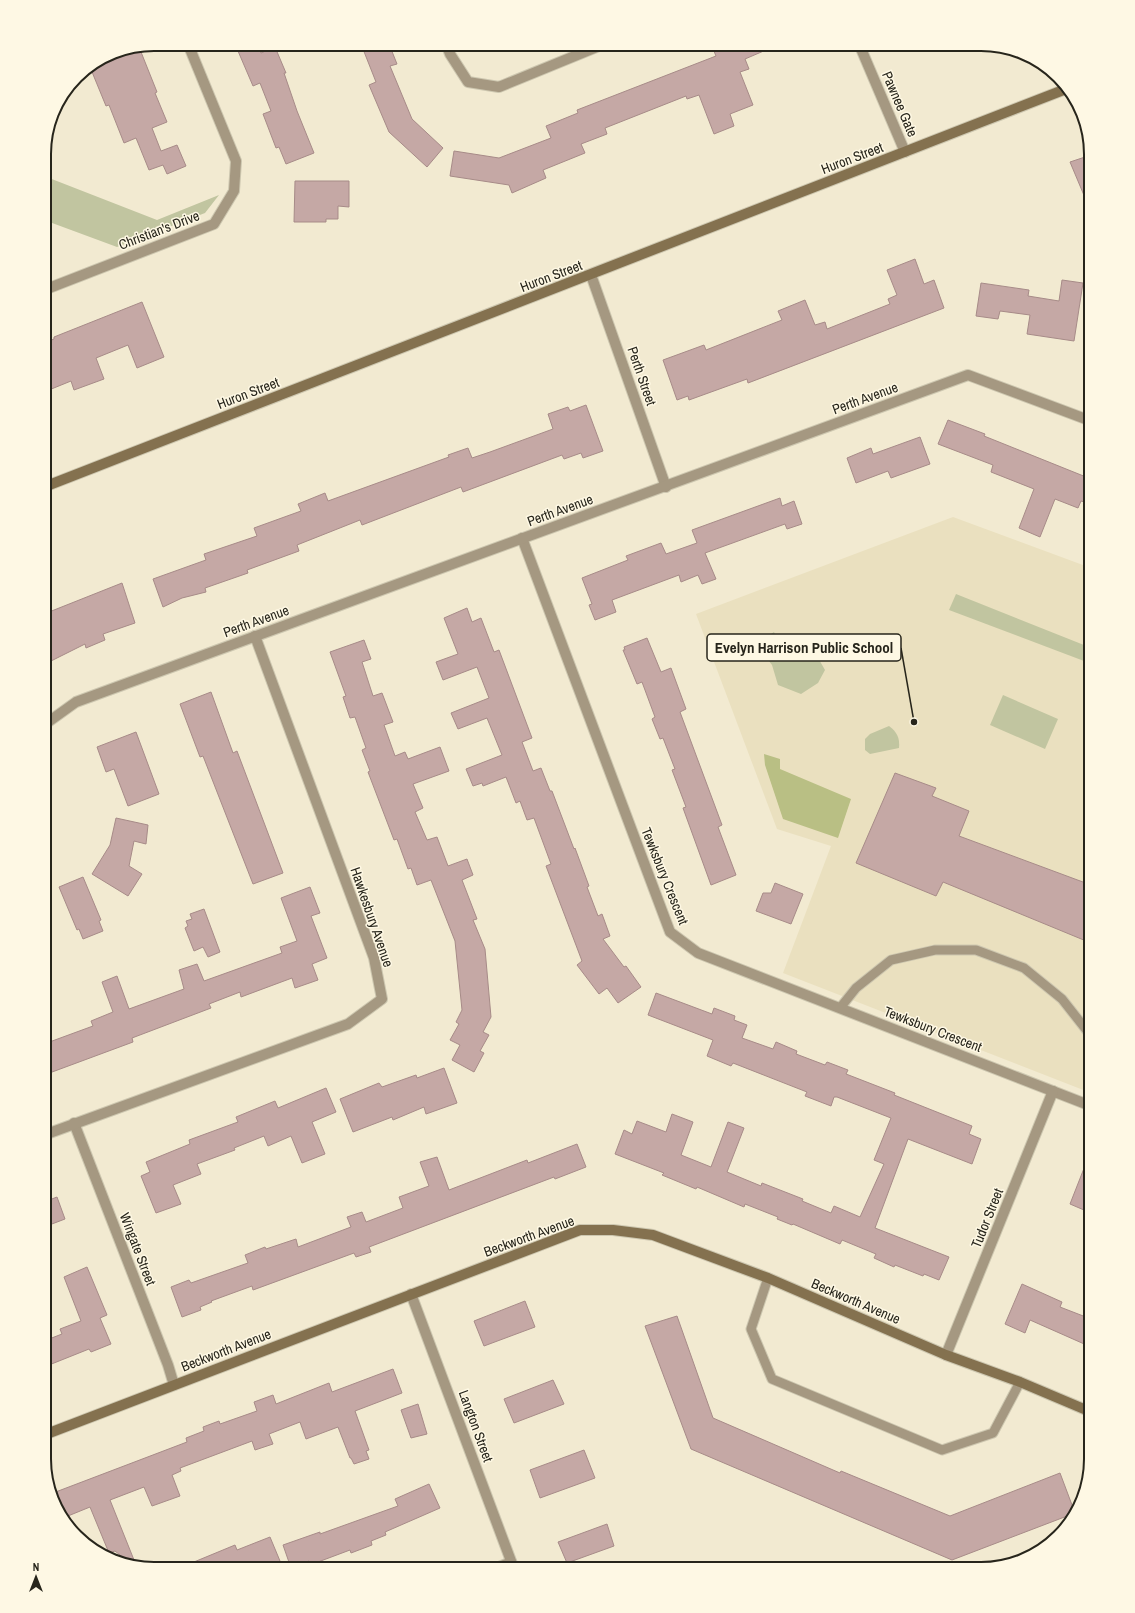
<svg xmlns="http://www.w3.org/2000/svg" width="1135" height="1613" viewBox="0 0 1135 1613" font-family="'Archivo Narrow',sans-serif">
	<rect width="100%" height="100%" fill="#f2ead1"/>
	<path fill="#eae0bf" d="M 953,517 L 1091,568 L 1091,1093 L 783,973 L 831,846 L 777,829 L 696,614 Z"/>
	<g fill="#c1c5a0">
		<path d="M 44,176 L 157,220 L 219,195 L 205,213 L 117,247 L 44,220 Z"/>
		<path d="M 956,594 L 1089,647 L 1084,661 L 949,610 Z"/>
		<path d="M 774,632 L 781,648 L 806,637 L 825,670 L 818,683 L 801,694 L 778,685 L 772,665 L 756,644 Z"/>
		<path d="M 1003,695 L 1058,719 L 1045,749 L 990,725 Z"/>
		<path d="M 889,726 C 897,732 900,738 899,748 L 870,754 L 865,750 L 865,739 L 870,734 Z"/>
	</g>
	<path fill="#b9bf84" d="M 764,754 L 780,759 L 780,769 L 851,799 L 838,838 L 783,819 L 765,765 Z"/>
	<g fill="#c5a8a5" stroke="#a78b88">
		<path d="M 235,44 L 258,44 L 261,53 L 275,47 L 286,73 L 284,73 L 297,111 L 314,153 L 286,164 L 279,147 L 276,148 L 263,114 L 271,111 L 260,83 L 253,86 Z"/>
		<path d="M 361,44 L 389,44 L 397,64 L 390,66 L 412,119 L 443,148 L 427,167 L 389,132 L 369,85 L 376,82 Z"/>
		<path d="M 711,44 L 780,44 L 745,59 L 749,69 L 740,72 L 753,105 L 730,114 L 734,126 L 714,134 L 699,95 L 687,99 L 686,96 L 605,128 L 607,134 L 581,144 L 585,153 L 543,170 L 546,178 L 512,193 L 509,185 L 450,176 L 454,151 L 499,158 L 551,138 L 546,126 L 578,113 L 577,110 L 716,56 Z"/>
		<path d="M 139,47 L 157,92 L 155,93 L 167,122 L 152,128 L 161,151 L 177,145 L 186,166 L 167,174 L 163,165 L 149,170 L 136,138 L 124,143 L 109,105 L 106,106 L 90,67 L 112,52 Z"/>
		<path d="M 1091,155 L 1091,212 L 1070,162 Z"/>
		<path d="M 295,181 L 349,181 L 349,207 L 338,206 L 338,219 L 326,219 L 326,222 L 294,222 Z"/>
		<path d="M 915,259 L 924,284 L 934,280 L 944,308 L 748,383 L 747,379 L 689,400 L 688,396 L 677,400 L 663,360 L 704,345 L 706,350 L 782,320 L 778,311 L 805,300 L 815,325 L 825,322 L 827,329 L 890,304 L 888,299 L 897,295 L 887,270 Z"/>
		<path d="M 1062,280 L 1083,283 L 1074,341 L 1027,334 L 1030,315 L 1000,311 L 998,319 L 976,316 L 981,283 L 1029,290 L 1028,296 L 1059,301 Z"/>
		<path d="M 142,302 L 164,357 L 137,368 L 128,345 L 96,358 L 104,379 L 74,390 L 71,381 L 44,392 L 44,343 L 54,339 L 54,337 Z"/>
		<path d="M 586,405 L 603,451 L 583,458 L 581,453 L 564,459 L 562,455 L 463,492 L 461,487 L 362,525 L 360,520 L 297,545 L 299,551 L 247,570 L 248,573 L 205,588 L 206,592 L 182,598 L 163,607 L 153,579 L 206,560 L 204,554 L 257,536 L 254,528 L 301,511 L 298,504 L 325,493 L 328,501 L 449,457 L 448,455 L 468,448 L 472,458 L 490,452 L 553,429 L 548,414 L 568,407 L 570,411 Z"/>
		<path d="M 948,420 L 985,434 L 984,436 L 1091,479 L 1091,504 L 1081,501 L 1078,508 L 1055,499 L 1040,537 L 1019,528 L 1034,489 L 991,472 L 993,465 L 938,444 Z"/>
		<path d="M 920,437 L 930,464 L 891,478 L 888,471 L 856,483 L 847,458 L 871,448 L 873,454 Z"/>
		<path d="M 780,498 L 782,506 L 794,501 L 802,524 L 787,529 L 785,524 L 705,553 L 716,579 L 702,584 L 698,575 L 681,582 L 679,575 L 612,600 L 616,612 L 595,620 L 589,605 L 592,604 L 582,578 L 628,560 L 626,556 L 661,543 L 666,554 L 697,543 L 692,530 Z"/>
		<path d="M 122,583 L 135,623 L 103,634 L 105,640 L 86,648 L 85,644 L 49,662 L 44,652 L 44,614 Z"/>
		<path d="M 467,608 L 472,622 L 481,618 L 494,652 L 499,650 L 532,738 L 522,742 L 533,771 L 541,768 L 550,791 L 552,791 L 574,849 L 575,848 L 589,886 L 587,887 L 598,916 L 602,914 L 610,936 L 603,939 L 624,967 L 626,966 L 641,987 L 618,1003 L 607,988 L 599,994 L 577,965 L 582,961 L 546,866 L 551,864 L 534,818 L 527,820 L 520,801 L 516,803 L 506,777 L 483,786 L 482,783 L 473,786 L 466,769 L 502,755 L 487,718 L 458,729 L 451,713 L 489,698 L 477,667 L 443,680 L 436,662 L 458,654 L 444,618 Z"/>
		<path d="M 647,638 L 661,672 L 671,668 L 686,709 L 680,712 L 722,825 L 718,827 L 736,875 L 711,885 L 683,808 L 686,807 L 672,770 L 675,769 L 663,738 L 660,739 L 652,719 L 655,717 L 642,682 L 637,684 L 623,650 L 625,650 L 624,647 Z"/>
		<path d="M 364,640 L 371,659 L 362,662 L 373,696 L 382,693 L 393,722 L 384,725 L 395,756 L 405,752 L 408,759 L 440,747 L 449,771 L 413,784 L 423,808 L 415,812 L 427,840 L 437,837 L 448,866 L 467,859 L 473,875 L 462,880 L 477,919 L 473,920 L 485,949 L 491,1017 L 483,1032 L 489,1035 L 480,1051 L 484,1053 L 474,1072 L 452,1060 L 460,1045 L 450,1040 L 459,1024 L 456,1022 L 462,1010 L 455,941 L 431,880 L 417,885 L 411,868 L 408,869 L 397,839 L 394,840 L 368,772 L 370,771 L 362,750 L 366,748 L 355,717 L 350,718 L 343,697 L 346,696 L 330,652 Z"/>
		<path d="M 211,692 L 233,753 L 237,751 L 283,873 L 253,884 L 203,756 L 200,757 L 180,704 Z"/>
		<path d="M 136,732 L 159,794 L 128,806 L 114,769 L 106,772 L 97,747 Z"/>
		<path d="M 895,773 L 936,788 L 932,796 L 969,811 L 959,836 L 1091,885 L 1091,943 L 943,882 L 936,896 L 856,863 Z"/>
		<path d="M 116,818 L 148,825 L 146,844 L 134,841 L 129,866 L 142,874 L 128,896 L 92,874 L 110,845 Z"/>
		<path d="M 83,877 L 101,920 L 99,921 L 103,931 L 83,939 L 79,929 L 77,930 L 59,887 Z"/>
		<path d="M 775,883 L 803,894 L 791,924 L 756,911 L 763,893 L 771,893 Z"/>
		<path d="M 310,887 L 320,913 L 311,916 L 327,958 L 312,964 L 318,980 L 295,988 L 292,978 L 241,997 L 240,992 L 209,1004 L 211,1008 L 132,1038 L 133,1042 L 44,1075 L 44,1044 L 93,1026 L 91,1021 L 113,1012 L 102,982 L 117,976 L 129,1009 L 184,989 L 179,970 L 197,964 L 204,981 L 282,953 L 280,947 L 297,941 L 281,898 Z"/>
		<path d="M 204,909 L 220,952 L 208,957 L 203,947 L 194,951 L 185,928 L 188,926 L 186,921 L 192,919 L 190,914 Z"/>
		<path d="M 656,993 L 712,1014 L 714,1008 L 735,1016 L 734,1020 L 747,1025 L 742,1038 L 773,1049 L 776,1042 L 797,1051 L 796,1054 L 825,1065 L 827,1062 L 848,1070 L 846,1074 L 895,1093 L 894,1095 L 972,1126 L 969,1134 L 981,1139 L 972,1164 L 908,1139 L 875,1228 L 949,1257 L 939,1280 L 924,1274 L 923,1276 L 895,1265 L 894,1267 L 874,1258 L 876,1254 L 842,1240 L 840,1244 L 793,1224 L 792,1225 L 777,1219 L 778,1217 L 745,1204 L 744,1207 L 697,1187 L 696,1189 L 662,1175 L 664,1173 L 615,1154 L 624,1130 L 632,1134 L 637,1121 L 666,1132 L 672,1114 L 693,1122 L 681,1155 L 711,1167 L 728,1122 L 744,1128 L 727,1172 L 761,1186 L 762,1183 L 803,1199 L 802,1201 L 831,1213 L 834,1206 L 860,1217 L 884,1164 L 874,1160 L 891,1118 L 837,1097 L 834,1097 L 831,1106 L 805,1096 L 807,1092 L 733,1063 L 731,1066 L 707,1056 L 713,1040 L 648,1015 Z"/>
		<path d="M 444,1068 L 457,1103 L 426,1114 L 424,1107 L 393,1120 L 392,1117 L 353,1132 L 340,1099 L 379,1083 L 382,1087 L 416,1075 L 417,1078 Z"/>
		<path d="M 326,1088 L 336,1112 L 312,1122 L 325,1154 L 302,1163 L 291,1136 L 268,1146 L 264,1136 L 234,1148 L 235,1150 L 197,1164 L 201,1174 L 173,1185 L 181,1204 L 156,1213 L 141,1176 L 150,1172 L 146,1162 L 190,1144 L 189,1140 L 238,1122 L 236,1117 L 275,1101 L 278,1108 Z"/>
		<path d="M 577,1144 L 586,1167 L 555,1179 L 554,1177 L 369,1247 L 371,1252 L 356,1257 L 354,1253 L 253,1290 L 252,1286 L 211,1301 L 212,1302 L 200,1307 L 201,1310 L 182,1317 L 171,1287 L 189,1280 L 191,1283 L 248,1263 L 245,1255 L 265,1247 L 266,1249 L 296,1239 L 298,1247 L 351,1227 L 347,1217 L 362,1212 L 366,1222 L 403,1208 L 399,1197 L 429,1186 L 420,1162 L 437,1157 L 449,1190 L 527,1160 L 528,1163 Z"/>
		<path d="M 1090,1153 L 1091,1153 L 1091,1213 L 1070,1204 Z"/>
		<path d="M 57,1197 L 65,1219 L 44,1227 L 44,1202 Z"/>
		<path d="M 87,1267 L 107,1315 L 100,1318 L 111,1344 L 91,1352 L 89,1349 L 44,1367 L 44,1341 L 62,1334 L 60,1329 L 81,1321 L 64,1277 Z"/>
		<path d="M 1022,1284 L 1062,1302 L 1060,1307 L 1091,1319 L 1091,1347 L 1030,1320 L 1025,1333 L 1005,1324 Z"/>
		<path d="M 525,1301 L 535,1327 L 484,1346 L 474,1321 Z"/>
		<path d="M 677,1316 L 713,1418 L 840,1473 L 841,1471 L 950,1516 L 1060,1473 L 1075,1513 L 952,1560 L 691,1449 L 645,1326 Z"/>
		<path d="M 393,1369 L 402,1393 L 355,1411 L 369,1450 L 366,1451 L 369,1459 L 354,1464 L 351,1458 L 350,1458 L 338,1427 L 306,1439 L 300,1422 L 269,1434 L 273,1444 L 255,1450 L 252,1441 L 180,1468 L 181,1471 L 172,1475 L 180,1496 L 152,1506 L 144,1487 L 110,1500 L 136,1565 L 131,1564 L 115,1551 L 109,1553 L 90,1507 L 63,1518 L 59,1514 L 53,1493 L 187,1442 L 186,1438 L 204,1431 L 203,1427 L 219,1421 L 220,1424 L 257,1411 L 254,1402 L 273,1395 L 276,1404 L 329,1383 L 332,1392 Z"/>
		<path d="M 553,1380 L 564,1404 L 514,1423 L 504,1399 Z"/>
		<path d="M 418,1404 L 427,1434 L 411,1438 L 401,1410 Z"/>
		<path d="M 584,1450 L 595,1478 L 540,1498 L 530,1470 Z"/>
		<path d="M 429,1484 L 440,1508 L 385,1532 L 386,1535 L 371,1541 L 372,1545 L 351,1553 L 350,1550 L 310,1565 L 309,1561 L 291,1568 L 283,1545 L 320,1532 L 320,1534 L 398,1506 L 395,1499 Z"/>
		<path d="M 607,1524 L 614,1546 L 567,1563 L 558,1542 Z"/>
		<path d="M 270,1537 L 280,1561 L 260,1569 L 177,1569 L 235,1545 L 237,1550 Z"/>
	</g>
	<g fill="none" stroke-linecap="round" stroke-linejoin="round">
		<g stroke="#cdc7b0" stroke-width="11">
			<g id="lane">
				<path d="M 840,1008 L 856,988 L 891,960 L 935,950 L 976,950 L 1024,968 L 1062,999 L 1088,1032 L 1091,1045"/>
				<path d="M 1087,1104 L 1091,1092"/>
				<path d="M 768,1278 L 751,1329 L 772,1379 L 942,1450 L 993,1433 L 1020,1382"/>
			</g>
		</g>
		<g stroke="#cdc7b0" stroke-width="12">
			<g id="street">
				<path d="M 446,44 L 450,54 L 468,82 L 499,87 L 604,44"/>
				<path d="M 859,44 L 905,152"/>
				<path d="M 591,275 L 666,487"/>
				<path d="M 44,290 L 214,224 L 234,191 L 236,161 L 188,44"/>
				<path d="M 522,538 L 670,932 L 698,953 L 1091,1106"/>
				<path d="M 44,725 L 76,702 L 968,375 L 1091,421"/>
				<path d="M 74,1123 L 168,1365 L 174,1385"/>
				<path d="M 44,1135 L 348,1024 L 382,999 L 374,958 L 255,636"/>
				<path d="M 411,1294 L 514,1569"/>
				<path d="M 946,1355 L 1053,1091"/>
				<path d="M 494,1569 L 511,1562"/>
			</g>
		</g>
		<g stroke="#cdc7b0" stroke-width="12">
			<g id="secondary">
				<path d="M 44,487 L 1066,89"/>
				<path d="M 44,1435 L 580,1230 L 613,1230 L 653,1235 L 768,1278 L 946,1355 L 1020,1382 L 1091,1412"/>
			</g>
		</g>
		<use href="#lane" stroke="#a59881" stroke-width="9"/>
		<use href="#street" stroke="#a59881" stroke-width="10"/>
		<use href="#secondary" stroke="#84714f" stroke-width="10"/>
	</g>
	<g text-anchor="middle" stroke-width="3" stroke-linejoin="round" paint-order="stroke">
		<g font-size="14" fill="#27251b" stroke="#fef8e4">
			<text transform="translate(900 104) rotate(67)" y="5">Pawnee Gate</text>
			<text transform="translate(852 158) rotate(-21)" y="5">Huron Street</text>
			<text transform="translate(159 230) rotate(-21)" y="5">Christian's Drive</text>
			<text transform="translate(551 276) rotate(-21)" y="5">Huron Street</text>
			<text transform="translate(642 376) rotate(71)" y="5">Perth Street</text>
			<text transform="translate(248 393) rotate(-21)" y="5">Huron Street</text>
			<text transform="translate(865 398) rotate(-20)" y="5">Perth Avenue</text>
			<text transform="translate(560 510) rotate(-20)" y="5">Perth Avenue</text>
			<text transform="translate(256 621) rotate(-20)" y="5">Perth Avenue</text>
			<text transform="translate(665 876) rotate(68)" y="5">Tewksbury Crescent</text>
			<text transform="translate(372 917) rotate(71)" y="5">Hawkesbury Avenue</text>
			<text transform="translate(933 1029) rotate(21)" y="5">Tewksbury Crescent</text>
			<text transform="translate(987 1218) rotate(-68)" y="5">Tudor Street</text>
			<text transform="translate(529 1236) rotate(-20)" y="5">Beckworth Avenue</text>
			<text transform="translate(138 1249) rotate(69)" y="5">Wingate Street</text>
			<text transform="translate(856 1301) rotate(23)" y="5">Beckworth Avenue</text>
			<text transform="translate(226 1350) rotate(-21)" y="5">Beckworth Avenue</text>
			<text transform="translate(476 1426) rotate(70)" y="5">Langton Street</text>
		</g>
	</g>
	<path d="M0 0H1135V1613H0ZM154 51H981A103 103 0 0 1 1084 154V1459A103 103 0 0 1 981 1562H154A103 103 0 0 1 51 1459V154A103 103 0 0 1 154 51Z" fill="#fef8e4" fill-rule="evenodd"/>
	<path fill="none" stroke="#27251b" stroke-width="2" d="M154 51H981A103 103 0 0 1 1084 154V1459A103 103 0 0 1 981 1562H154A103 103 0 0 1 51 1459V154A103 103 0 0 1 154 51Z"/>
	<path fill="none" stroke="#27251b" stroke-width="1.5" d="M914 722L901 648"/>
	<circle fill="#27251b" stroke="#fef8e4" stroke-width="1.5" cx="914" cy="722" r="4"/>
	<rect fill="#fef8e4" stroke="#27251b" stroke-width="1.5" x="707" y="634" width="194" height="27" rx="4"/>
	<g font-size="15" text-anchor="middle" font-weight="bold" fill="#27251b">
		<text x="804" y="653">Evelyn Harrison Public School</text>
	</g>
	<g transform="translate(36 1577)" stroke="#fef8e4" stroke-width="3" paint-order="stroke">
	<path d="M0-3L7 15L0 10L-7 15Z" fill="#27251b"/>
	<text y="-6" font-size="11" font-weight="bold" text-anchor="middle" fill="#27251b">N</text>
	</g>
</svg>
